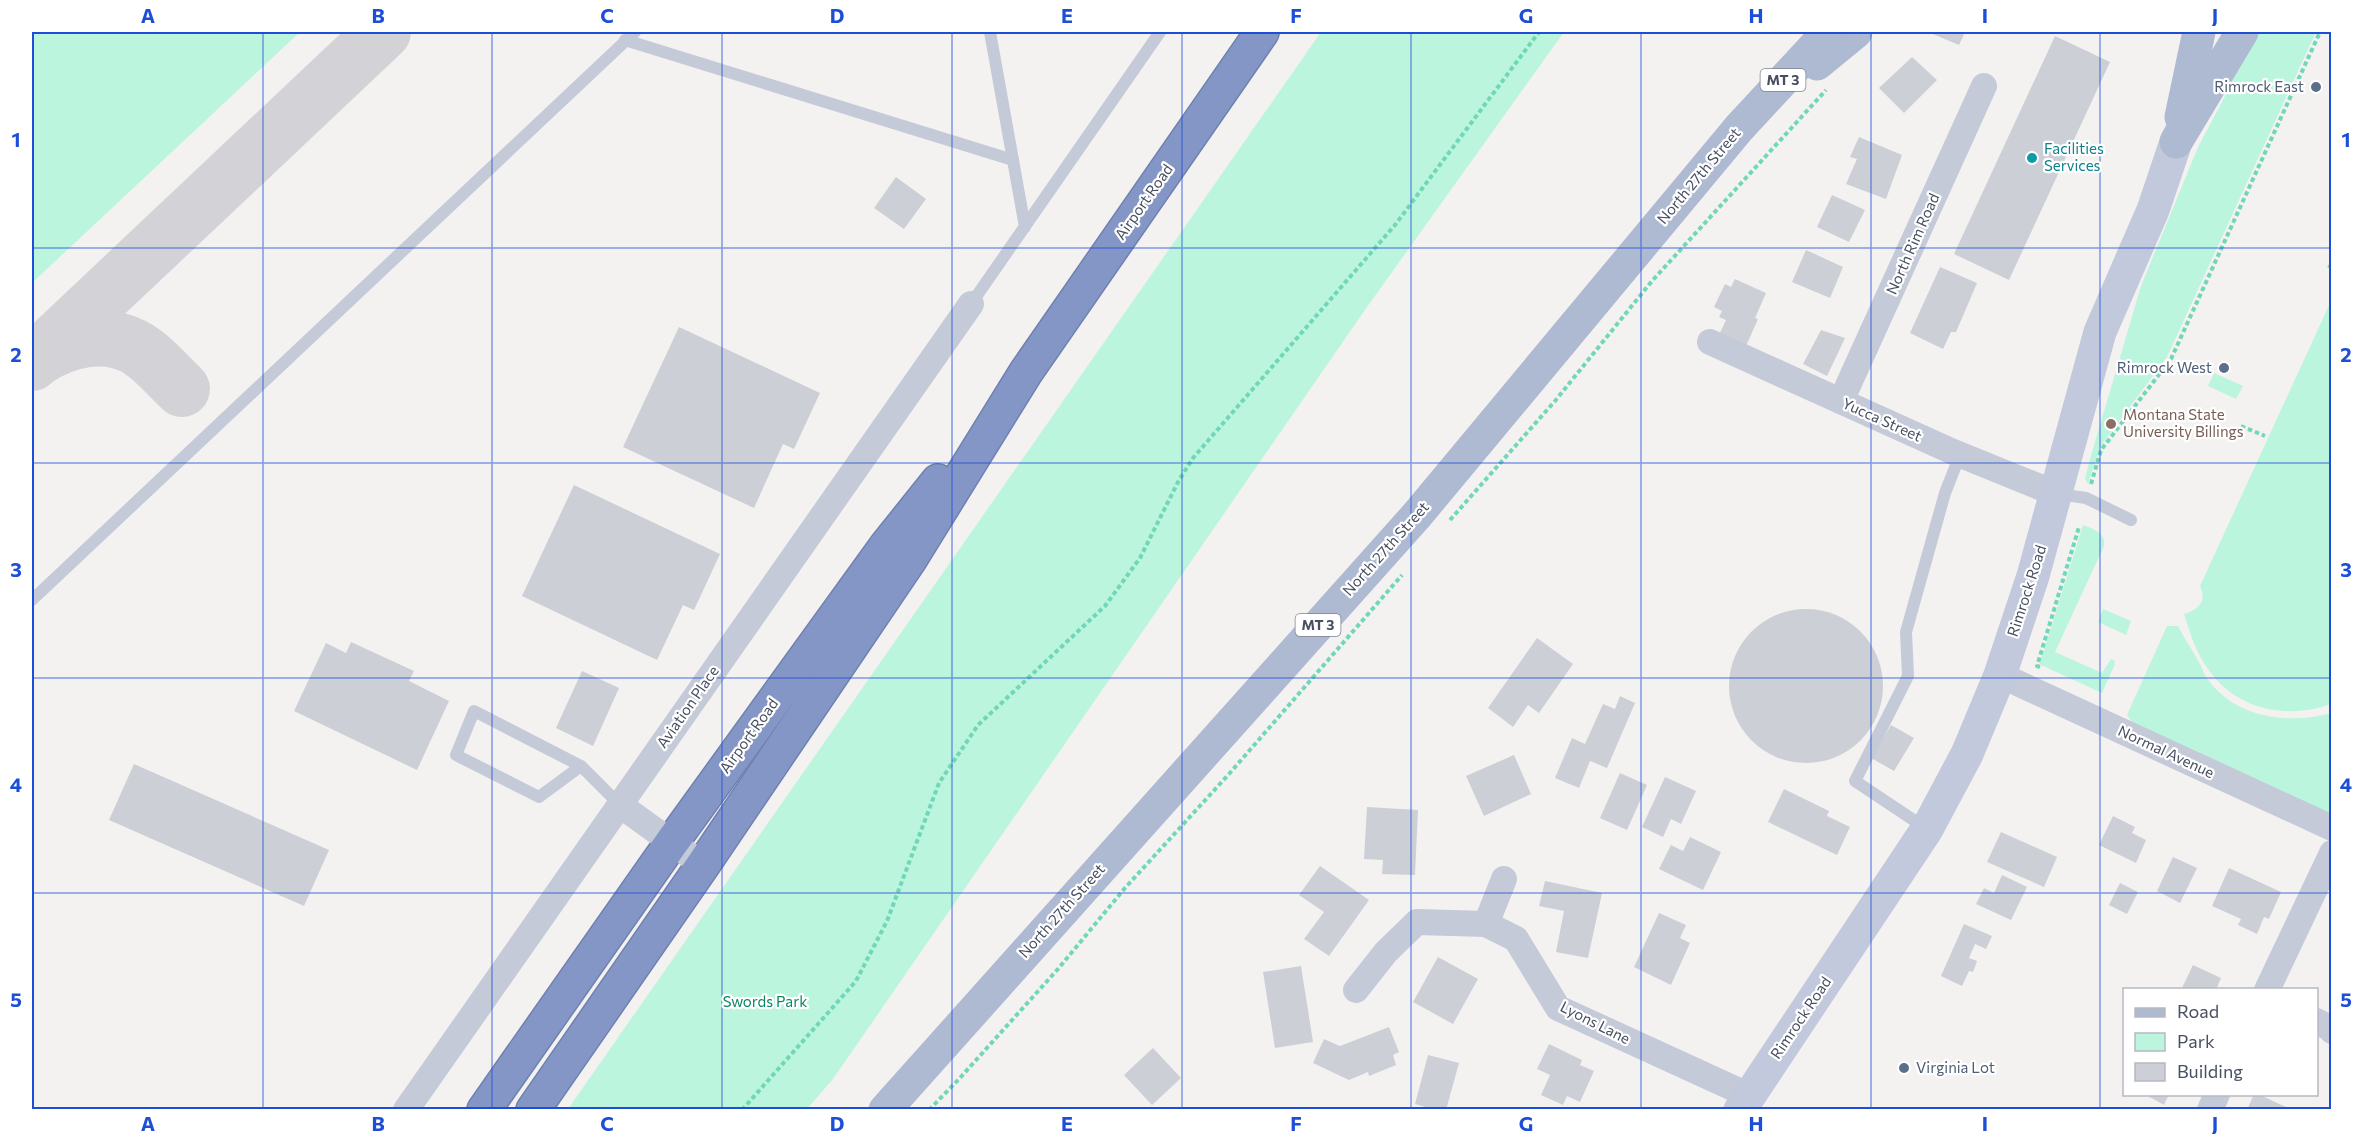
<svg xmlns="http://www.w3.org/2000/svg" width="2363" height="1141" viewBox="0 0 2363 1141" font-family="Commissioner,sans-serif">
	<rect width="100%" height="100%" fill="#f4f1f1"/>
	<g fill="#bcf5de">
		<path d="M 32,32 L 300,32 L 32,283 Z"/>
		<path d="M 1321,32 L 1564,32 L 1367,307 L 833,1079 L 807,1109 L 568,1109 Z"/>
		<path d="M 2255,32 L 2316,32 L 2167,357 L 2100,447 L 2088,484 L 2085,479 L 2090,459 L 2141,286 L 2198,147 L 2224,98 Z"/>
		<path d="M 2331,301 L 2331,704 C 2287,720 2236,710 2208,669 C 2196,653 2190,633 2184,614 C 2199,609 2207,602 2200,586 Z"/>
		<path d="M 2214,373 L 2243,386 L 2236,399 L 2208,386 Z"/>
		<path d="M 2083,525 C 2094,529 2106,533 2104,546 L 2055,652 L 2102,673 L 2111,659 L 2114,660 L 2115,664 L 2102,693 L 2041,665 L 2040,663 Z"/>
		<path d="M 2103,609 L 2131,621 L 2126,635 L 2098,622 Z"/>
		<path d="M 2167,626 L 2178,626 C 2185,640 2194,652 2201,666 C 2203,670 2204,675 2207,678 C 2234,718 2289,725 2331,713 L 2331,814 L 2132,722 L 2127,715 Z"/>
	</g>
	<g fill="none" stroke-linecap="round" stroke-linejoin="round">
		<g stroke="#d3d2d6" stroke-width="56">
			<path d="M 39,357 C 67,340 102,331 133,346 C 151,355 167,375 182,389"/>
			<path d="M 32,363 L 383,32"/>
		</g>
	</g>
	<g fill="#cdcfd7">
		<path d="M 1928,32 L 1965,32 L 1959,45 Z"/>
		<path d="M 2055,36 L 2110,62 L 2009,280 L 1954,254 Z"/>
		<path d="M 1912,57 L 1937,80 L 1904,113 L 1879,88 Z"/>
		<path d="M 1859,137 L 1902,155 L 1886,199 L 1846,184 L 1857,159 L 1850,157 Z"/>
		<path d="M 896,177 L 926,199 L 904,229 L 874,208 Z"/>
		<path d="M 1832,195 L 1865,210 L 1849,242 L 1817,227 Z"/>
		<path d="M 1806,250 L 1843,267 L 1830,298 L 1792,282 Z"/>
		<path d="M 1940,267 L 1977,283 L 1956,332 L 1951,332 L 1943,349 L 1910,333 Z"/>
		<path d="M 1735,279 L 1766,293 L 1755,318 L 1758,319 L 1746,346 L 1720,333 L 1726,320 L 1719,317 L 1722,311 L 1714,307 L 1725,284 L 1731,287 Z"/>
		<path d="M 679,327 L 820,393 L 794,449 L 783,444 L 754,508 L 623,447 Z"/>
		<path d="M 1821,330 L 1845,338 L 1827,376 L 1803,364 Z"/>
		<path d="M 574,485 L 720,554 L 694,610 L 683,605 L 657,660 L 522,596 Z"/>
		<circle cx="1806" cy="686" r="77"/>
		<path d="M 1537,638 L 1573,664 L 1539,713 L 1528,705 L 1513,727 L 1488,708 Z"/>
		<path d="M 351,642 L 414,671 L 409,681 L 449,701 L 417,770 L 294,711 L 326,643 L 346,653 Z"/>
		<path d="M 582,671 L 619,688 L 593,746 L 556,728 Z"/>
		<path d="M 1620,696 L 1635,703 L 1607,768 L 1590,761 L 1579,788 L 1555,778 L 1572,738 L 1585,744 L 1603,704 L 1615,709 Z"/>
		<path d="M 1891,725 L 1914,738 L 1894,771 L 1871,758 Z"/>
		<path d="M 1514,755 L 1531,794 L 1484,816 L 1466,776 Z"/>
		<path d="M 134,764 L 329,850 L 304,906 L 109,820 Z"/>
		<path d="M 1620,773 L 1647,785 L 1627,830 L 1600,818 Z"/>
		<path d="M 1665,777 L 1696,791 L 1681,824 L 1671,819 L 1663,837 L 1642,827 Z"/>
		<path d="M 1784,789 L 1829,811 L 1827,816 L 1850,827 L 1837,855 L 1768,822 Z"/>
		<path d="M 1367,807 L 1418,810 L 1415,875 L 1382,874 L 1383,860 L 1364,859 Z"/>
		<path d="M 2113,816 L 2135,827 L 2132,833 L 2146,840 L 2136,863 L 2099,845 Z"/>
		<path d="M 2001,832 L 2057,857 L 2044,887 L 1987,862 Z"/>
		<path d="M 1690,837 L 1721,852 L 1703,890 L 1659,869 L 1671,845 L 1683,851 Z"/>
		<path d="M 2173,857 L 2197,868 L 2180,903 L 2157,891 Z"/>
		<path d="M 1320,866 L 1369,900 L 1329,956 L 1304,939 L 1324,912 L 1299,895 Z"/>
		<path d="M 2229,868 L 2281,892 L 2269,919 L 2264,917 L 2257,934 L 2238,925 L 2241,919 L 2212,906 Z"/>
		<path d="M 2002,875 L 2027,887 L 2011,920 L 1976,904 L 1984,888 L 1994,893 Z"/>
		<path d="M 1545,881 L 1602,893 L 1588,958 L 1556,952 L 1564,911 L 1539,906 Z"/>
		<path d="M 2120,883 L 2138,892 L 2127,914 L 2109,905 Z"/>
		<path d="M 1659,913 L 1686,925 L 1680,938 L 1690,943 L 1671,985 L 1634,967 Z"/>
		<path d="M 1964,924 L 1992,936 L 1986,949 L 1975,944 L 1969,958 L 1977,961 L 1973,972 L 1969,971 L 1962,986 L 1941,976 Z"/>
		<path d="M 1438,957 L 1478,979 L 1453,1024 L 1413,1002 Z"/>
		<path d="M 2193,965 L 2221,978 L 2216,990 L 2181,990 Z"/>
		<path d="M 1301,966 L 1313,1042 L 1275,1048 L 1263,972 Z"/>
		<path d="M 1389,1027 L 1399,1052 L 1393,1055 L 1396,1065 L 1369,1076 L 1368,1072 L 1349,1080 L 1313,1063 L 1324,1039 L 1340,1046 Z"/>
		<path d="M 1549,1044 L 1582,1060 L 1580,1065 L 1594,1071 L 1580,1102 L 1567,1096 L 1563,1105 L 1541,1095 L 1550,1075 L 1537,1069 Z"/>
		<path d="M 1153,1048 L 1181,1078 L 1152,1105 L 1124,1075 Z"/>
		<path d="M 1428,1055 L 1459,1063 L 1446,1110 L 1436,1110 L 1415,1104 Z"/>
		<path d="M 2144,1094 L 2169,1094 L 2164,1105 Z"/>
		<path d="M 2254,1094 L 2258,1094 L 2292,1110 L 2247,1110 Z"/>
	</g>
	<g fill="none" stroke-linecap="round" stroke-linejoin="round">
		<g stroke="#6f81b1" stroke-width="36">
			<g id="highway">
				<path d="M 484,1110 L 672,842 L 886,546 L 938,481"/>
				<path d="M 533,1110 L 703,865 L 909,561 L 1026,372 L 1262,32"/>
			</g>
		</g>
		<g stroke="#70d7b9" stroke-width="4" stroke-dasharray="4.5 3" stroke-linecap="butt">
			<path d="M 2329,268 L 2332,263"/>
			<path d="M 2241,426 L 2265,436"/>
			<path d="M 2091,484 L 2101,450 L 2171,359 L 2320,32"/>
			<path d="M 1450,520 L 1555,401 L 1652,281 L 1826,90"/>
			<path d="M 2040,667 L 2037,666 L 2079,527"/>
			<path d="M 742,1110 L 856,981 L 887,921 L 939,783 L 978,725 L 1105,606 L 1140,558 L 1178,482 L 1193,458 L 1395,225 L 1539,32"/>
			<path d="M 929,1110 L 959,1079 L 1058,969 L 1125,888 L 1229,774 L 1402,575"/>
		</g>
		<g stroke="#c4cad7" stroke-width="12">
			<path d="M 990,32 L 1025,227"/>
			<path d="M 625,40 L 1013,160"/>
			<path d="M 971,304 L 1160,32"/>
			<path d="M 2058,494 L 2086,498 L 2131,520"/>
			<path d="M 32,600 L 635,32"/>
			<path d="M 581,766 L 539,797 L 456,755 L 474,711 L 581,766 L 620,805"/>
			<path d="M 1927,829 L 1855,781 L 1908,676 L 1906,632 L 1945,493 L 1960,455"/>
		</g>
		<g stroke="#c4cad7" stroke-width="26">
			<path d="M 1710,342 L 1951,451 L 2057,494"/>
			<path d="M 1841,401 L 1984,86"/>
			<path d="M 2000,675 L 2332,828"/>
			<path d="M 620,805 L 703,865"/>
			<path d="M 1486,924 L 1504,879"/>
			<path d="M 1356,990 L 1386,952 L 1417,922 L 1486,924 L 1516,939 L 1558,1008 L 1748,1095"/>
			<path d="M 2267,990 L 2332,853"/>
			<path d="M 2316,1021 L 2330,1028 L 2332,1031"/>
			<path d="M 406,1110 L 971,304"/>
			<path d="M 2210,1110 L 2217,1094"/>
		</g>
		<path stroke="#c2c9dc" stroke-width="33" d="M 1740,1110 L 1927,829 L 1967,754 L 2000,675 L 2033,576 L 2100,332 L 2153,210 L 2176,142 L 2189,116"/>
		<g stroke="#aeb9d2" stroke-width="33">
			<path d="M 1817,64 L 1856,32"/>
			<path d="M 2181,117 L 2199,32"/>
			<path d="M 2176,142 L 2242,32"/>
			<path d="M 885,1110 L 1417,515 L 1739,128 L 1828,32"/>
		</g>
		<use href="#highway" stroke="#8496c5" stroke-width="33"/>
	</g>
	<path fill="none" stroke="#1d4ed8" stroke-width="1.5" stroke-opacity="0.55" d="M 263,32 L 263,1110M 492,32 L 492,1110M 722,32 L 722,1110M 952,32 L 952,1110M 1182,32 L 1182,1110M 1411,32 L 1411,1110M 1641,32 L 1641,1110M 1871,32 L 1871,1110M 2100,32 L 2100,1110M 32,248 L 2332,248M 32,463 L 2332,463M 32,678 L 2332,678M 32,893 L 2332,893"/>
	<g fill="#5c6f8a" stroke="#fff" stroke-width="2">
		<circle cx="2316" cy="87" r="6"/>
		<circle cx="2224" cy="368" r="6"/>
		<circle cx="1904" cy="1068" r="6"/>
	</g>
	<circle fill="#0f9aa8" stroke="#fff" stroke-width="2" cx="2032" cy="158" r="6"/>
	<circle fill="#8d6e63" stroke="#fff" stroke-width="2" cx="2111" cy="424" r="6"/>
	<g text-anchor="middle" stroke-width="4.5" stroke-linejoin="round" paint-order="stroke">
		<g fill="#fff" stroke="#7e8490" stroke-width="1.5">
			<rect x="1760.5" y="69" width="45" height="22" rx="4.5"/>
			<rect x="1295.5" y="614" width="45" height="22" rx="4.5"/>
		</g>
		<g font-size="14" font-weight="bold" fill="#474f61">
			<text x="1783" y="85">MT 3</text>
			<text x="1318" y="630">MT 3</text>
		</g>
		<g font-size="15" fill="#4e5e75" stroke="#fff" text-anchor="end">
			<text x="2304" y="92">Rimrock East</text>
			<text x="2212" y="373">Rimrock West</text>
			<text x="1916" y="1073" text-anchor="start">Virginia Lot</text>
		</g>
		<g font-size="15" fill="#0d838f" stroke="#fff" text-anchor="start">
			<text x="2044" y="154">Facilities<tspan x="2044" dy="17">Services</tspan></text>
		</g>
		<g font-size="15" fill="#474f61" stroke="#fff">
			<text transform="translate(1699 176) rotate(-50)" y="5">North 27th Street</text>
			<text transform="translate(1144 202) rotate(-55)" y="5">Airport Road</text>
			<text transform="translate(1913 244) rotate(-66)" y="5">North Rim Road</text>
			<text transform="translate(1882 420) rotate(24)" y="5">Yucca Street</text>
			<text transform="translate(1386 549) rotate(-48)" y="5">North 27th Street</text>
			<text transform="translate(2027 591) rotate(-72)" y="5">Rimrock Road</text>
			<text transform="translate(688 707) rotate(-55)" y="5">Aviation Place</text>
			<text transform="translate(749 736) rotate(-54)" y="5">Airport Road</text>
			<text transform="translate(2166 752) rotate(25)" y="5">Normal Avenue</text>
			<text transform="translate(1062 911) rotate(-48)" y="5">North 27th Street</text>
			<text transform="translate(1801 1018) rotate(-56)" y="5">Rimrock Road</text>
			<text transform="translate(1595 1023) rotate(27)" y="5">Lyons Lane</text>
		</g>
		<g font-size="15" fill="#785e54" stroke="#fff" text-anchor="start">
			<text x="2123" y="420">Montana State<tspan x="2123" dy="17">University Billings</tspan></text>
		</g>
		<g font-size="15" fill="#0d8663" stroke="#fff">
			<text x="765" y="1007">Swords Park</text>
		</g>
	</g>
	<rect width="2363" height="1141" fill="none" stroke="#ffffff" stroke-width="66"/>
	<rect x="2123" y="988" width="195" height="108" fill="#ffffff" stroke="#b5b9c0" stroke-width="1.5"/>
	<rect x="2135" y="1008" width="30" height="9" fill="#aeb9d2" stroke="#b5b9c0" stroke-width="1.5"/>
	<text x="2177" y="1018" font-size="18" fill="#474f61">Road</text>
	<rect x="2135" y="1033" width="30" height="18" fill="#bcf5de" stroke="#b5b9c0" stroke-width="1.5"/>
	<text x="2177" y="1048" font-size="18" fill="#474f61">Park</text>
	<rect x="2135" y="1063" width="30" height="18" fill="#cdcfd7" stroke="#b5b9c0" stroke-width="1.5"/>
	<text x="2177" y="1078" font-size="18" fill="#474f61">Building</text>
	<rect x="33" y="33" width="2297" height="1075" fill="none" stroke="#1d4ed8" stroke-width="2"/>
	<g font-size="20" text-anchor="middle" font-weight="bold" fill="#1d4ed8">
		<text x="148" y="23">A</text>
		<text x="378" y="23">B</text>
		<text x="607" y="23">C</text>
		<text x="837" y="23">D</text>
		<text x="1067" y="23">E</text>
		<text x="1296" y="23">F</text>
		<text x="1526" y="23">G</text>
		<text x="1756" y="23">H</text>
		<text x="1985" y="23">I</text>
		<text x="2215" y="23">J</text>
		<text x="16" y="147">1</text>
		<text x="2346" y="147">1</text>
		<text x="16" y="362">2</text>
		<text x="2346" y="362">2</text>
		<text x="16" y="577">3</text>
		<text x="2346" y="577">3</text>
		<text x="16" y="792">4</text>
		<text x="2346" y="792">4</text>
		<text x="16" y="1007">5</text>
		<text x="2346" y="1007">5</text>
		<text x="148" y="1131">A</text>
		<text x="378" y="1131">B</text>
		<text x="607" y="1131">C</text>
		<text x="837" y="1131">D</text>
		<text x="1067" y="1131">E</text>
		<text x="1296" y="1131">F</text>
		<text x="1526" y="1131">G</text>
		<text x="1756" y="1131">H</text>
		<text x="1985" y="1131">I</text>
		<text x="2215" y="1131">J</text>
	</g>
</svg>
